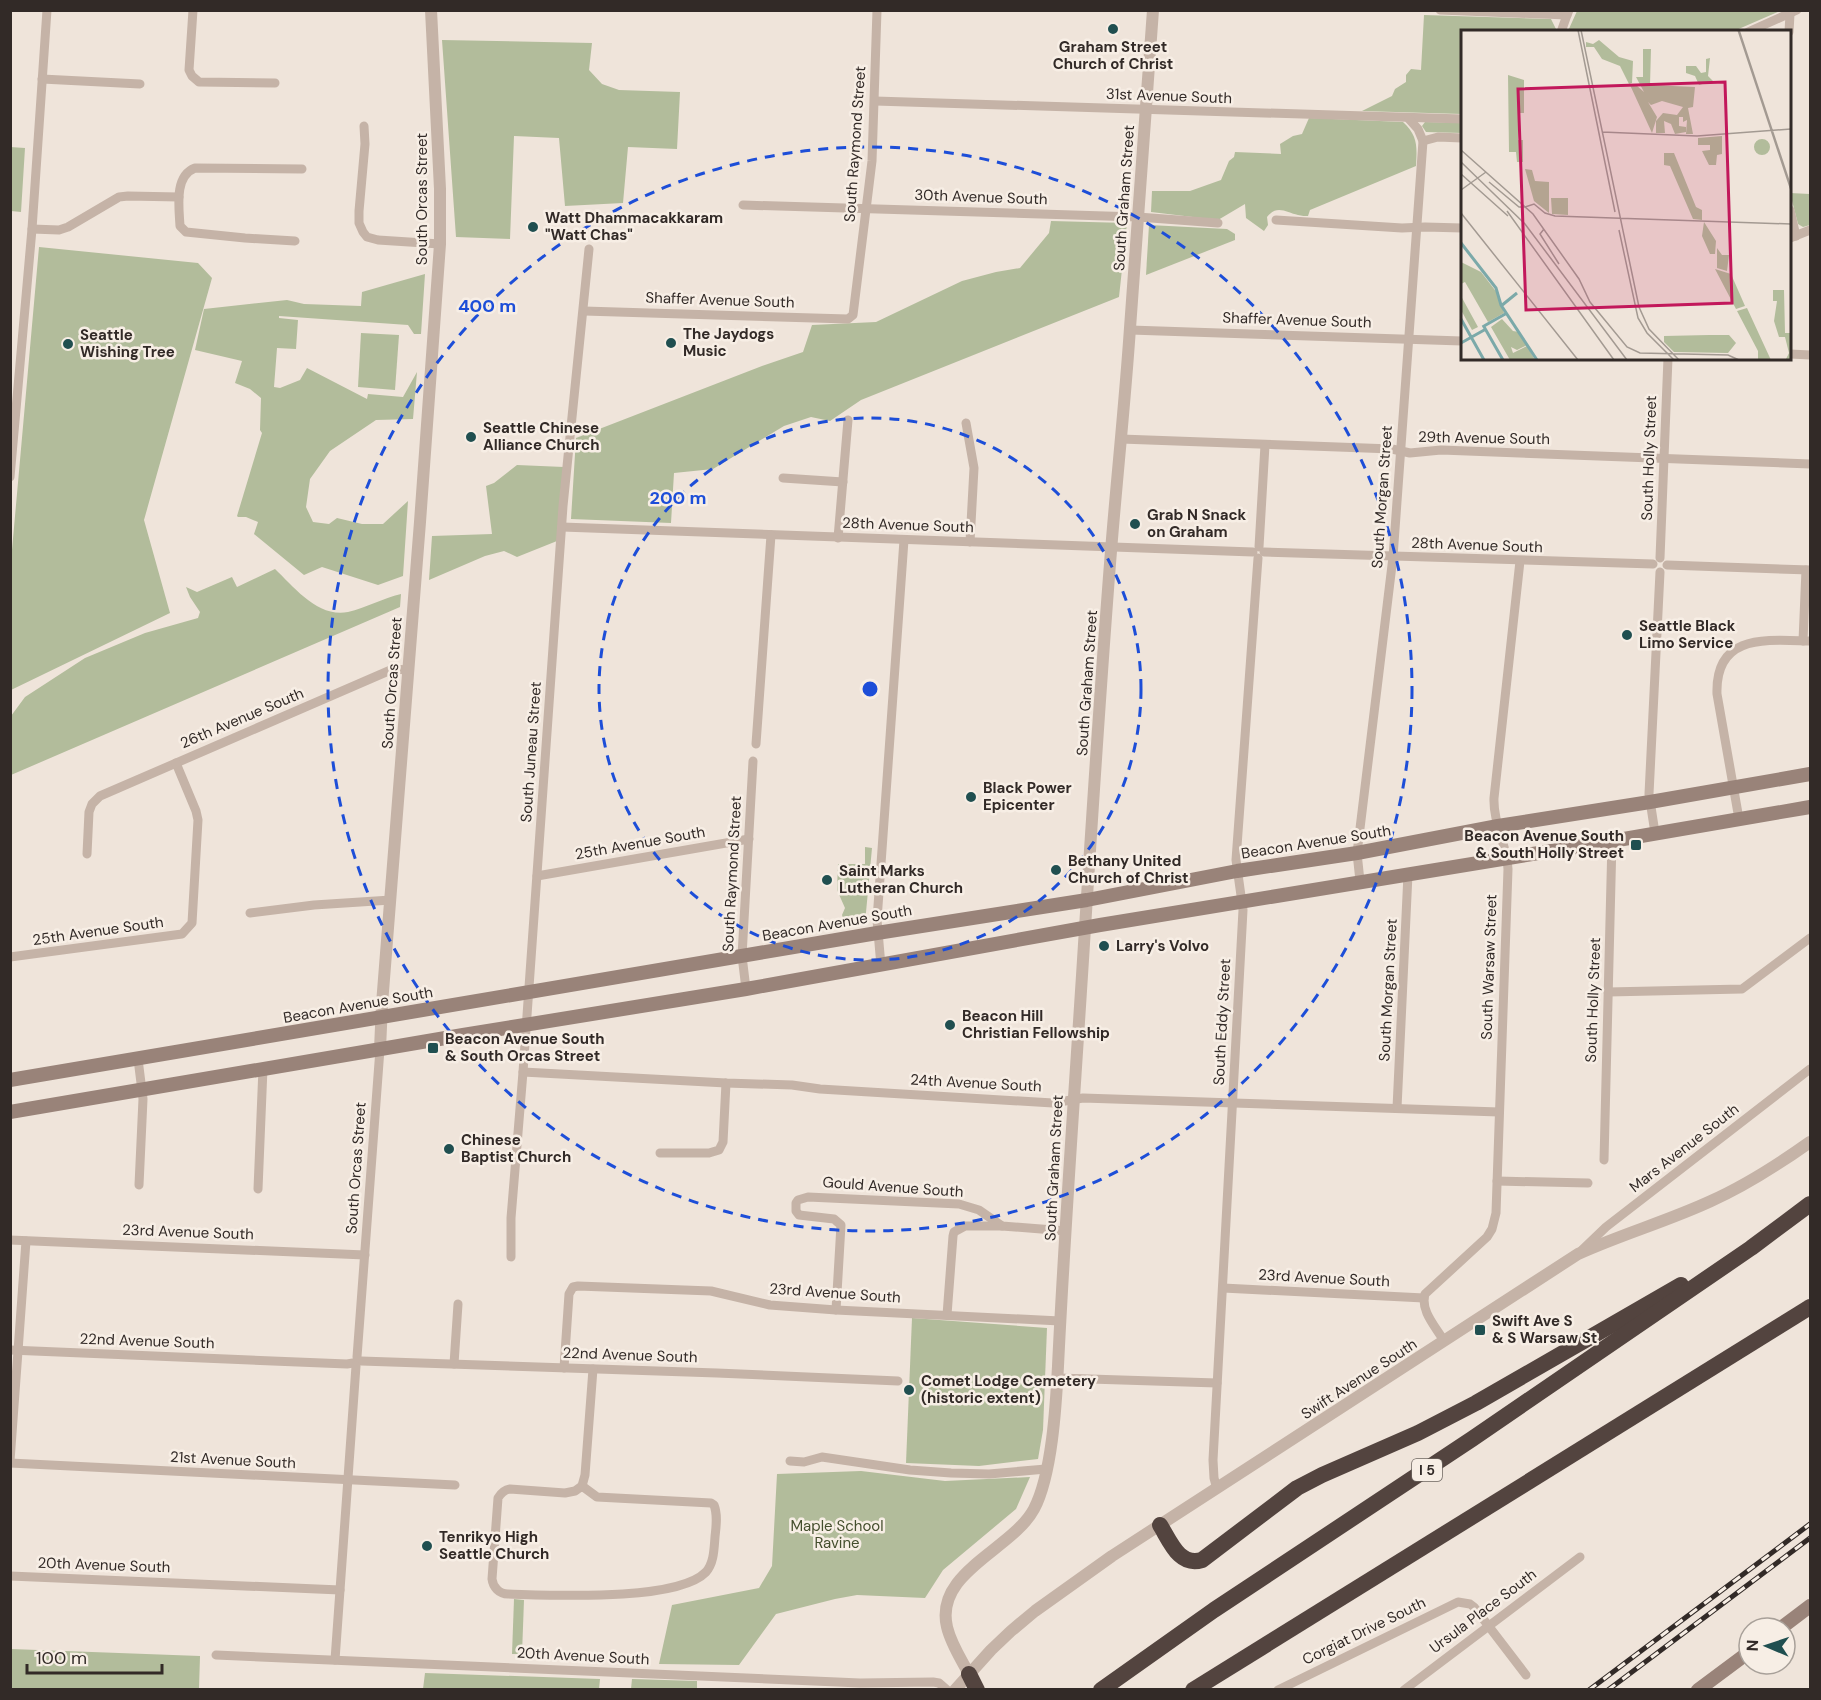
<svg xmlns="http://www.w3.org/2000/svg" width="1821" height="1700" viewBox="0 0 1821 1700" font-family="'DM Sans',sans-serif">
	<rect width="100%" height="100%" fill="#efe4da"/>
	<g fill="#b2bc9b">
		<path d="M 1577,11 L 1577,10 L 1780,11 L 1734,31 L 1568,31 Z"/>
		<path d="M 1424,15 L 1551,19 L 1557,31 L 1462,32 L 1462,114 L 1362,111 L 1392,96 L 1395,89 L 1406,82 L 1406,75 L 1411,69 L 1421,70 Z"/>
		<path d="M 442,40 L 592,43 L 589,70 L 602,84 L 619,90 L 680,92 L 677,149 L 628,147 L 623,203 L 565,206 L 559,138 L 514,136 L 510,239 L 456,237 Z"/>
		<path d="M 1309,118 L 1403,122 C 1418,136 1417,146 1416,166 L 1310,210 L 1308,216 C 1305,216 1302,216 1298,215 C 1287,213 1277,204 1267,217 L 1268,225 L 1264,231 L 1246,218 L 1245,204 L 1218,220 L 1151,212 L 1152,191 L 1190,191 L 1221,180 L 1229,161 L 1234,157 L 1235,152 L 1281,154 L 1280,144 L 1293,136 L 1302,134 Z"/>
		<path d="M 1425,122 L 1462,123 L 1462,133 L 1426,132 L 1422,126 Z"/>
		<path d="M 10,147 L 25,148 L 21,212 L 11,211 Z"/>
		<path d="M 1790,193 L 1810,194 L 1810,225 L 1803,227 L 1798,224 Z"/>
		<path d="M 1051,221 L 1127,223 L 1119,297 L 861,400 L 830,421 L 811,417 L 784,426 L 713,469 L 674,473 L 671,523 L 571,519 L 576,438 L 762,366 L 803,352 L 812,325 L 876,322 L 962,281 L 996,272 L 1020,268 L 1049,233 Z"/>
		<path d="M 1149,225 L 1227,229 L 1235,234 L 1235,240 L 1146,275 Z"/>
		<path d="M 39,247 L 198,263 L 212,278 L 144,520 L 170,613 L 11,690 L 11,561 Z"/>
		<path d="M 425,274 L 421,334 L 414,334 L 408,325 L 279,316 L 279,318 L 298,320 L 296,349 L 277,348 L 274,387 L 280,388 L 300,380 L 307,368 L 367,399 L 368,394 L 403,397 L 417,372 L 413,419 L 376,420 L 330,451 L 310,479 L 306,507 L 313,522 L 329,524 L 337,518 L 362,524 L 383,524 L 408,501 L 403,576 L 378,585 L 322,567 L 304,575 L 254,534 L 258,522 L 246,517 L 238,517 L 237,516 L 262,433 L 260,430 L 261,398 L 250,389 L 235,383 L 242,361 L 195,350 L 204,309 L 287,300 L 304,304 L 361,306 L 362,292 Z"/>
		<path d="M 361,333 L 399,335 L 395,390 L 358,387 Z"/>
		<path d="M 517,465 L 564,467 L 557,541 L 517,557 L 504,551 L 485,556 L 429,580 L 432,536 L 492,534 L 486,486 L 494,483 Z"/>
		<path d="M 275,569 C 294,587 318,618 348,612 C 366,608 383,598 401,594 L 400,607 L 11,775 L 11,716 L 25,697 L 85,658 L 145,633 L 198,618 L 200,612 L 190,597 L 186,587 L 197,592 L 232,577 L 237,587 Z"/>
		<path d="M 865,847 L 872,848 L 865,923 L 850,924 L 844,921 L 842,915 L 845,908 L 837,890 L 838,864 L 865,864 Z"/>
		<path d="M 912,1318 L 1047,1328 L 1043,1430 L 1038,1459 L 979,1466 L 906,1463 Z"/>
		<path d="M 861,1471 L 945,1481 L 1030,1477 L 1016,1509 L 943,1570 L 925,1598 L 857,1595 L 835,1599 L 776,1614 L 739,1665 L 659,1664 L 672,1605 L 759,1588 L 772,1566 L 777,1474 Z"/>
		<path d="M 514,1599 L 524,1600 L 522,1654 L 512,1654 Z"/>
		<path d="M 11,1649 L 200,1656 L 199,1689 L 11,1689 Z"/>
		<path d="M 425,1673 L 600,1679 L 599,1689 L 423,1689 Z"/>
		<path d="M 632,1679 L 697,1681 L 697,1689 L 631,1689 Z"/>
	</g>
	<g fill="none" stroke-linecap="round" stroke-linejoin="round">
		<g stroke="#c5b3a7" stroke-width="9">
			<path d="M 193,10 L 189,70 L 192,76 L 199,82 L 275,83"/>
			<path d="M 1440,10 L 1567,15 L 1569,10"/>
			<path d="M 1561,32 L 1567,15"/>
			<path d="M 1748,32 L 1797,10"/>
			<path d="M 1789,32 L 1790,14"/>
			<path d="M 42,79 L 140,84"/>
			<path d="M 875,101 L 1462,119"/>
			<path d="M 364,126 L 365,144 L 359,211 L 359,223 L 363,232 L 367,237 L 378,240 L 440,244"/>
			<path d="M 1423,141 L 1438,137 L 1462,138"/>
			<path d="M 743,205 L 1138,217 L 1218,223"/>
			<path d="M 1790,210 L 1796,236"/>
			<path d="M 1276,220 L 1402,228 L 1425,227 L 1462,228"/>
			<path d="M 32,229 L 59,230 L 68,227 L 119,197 L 128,196 L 179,197"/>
			<path d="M 1790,238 L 1810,230"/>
			<path d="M 295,241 L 245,238 L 186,232 L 180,226 C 179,207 174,176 195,168 L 302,169"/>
			<path d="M 584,311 L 848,319 L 853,315 L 872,161 L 877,10"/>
			<path d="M 1130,330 L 1462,341"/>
			<path d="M 1790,354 L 1810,355"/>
			<path d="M 966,423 L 974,468 L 970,542"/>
			<path d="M 1121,439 L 1392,449 L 1410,453 L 1441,450 L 1810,464"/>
			<path d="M 10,477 L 32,229 L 47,10"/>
			<path d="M 783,478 L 843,482"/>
			<path d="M 562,527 L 1253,552"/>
			<path d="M 838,538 L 848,420"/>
			<path d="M 1259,547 L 1265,445"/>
			<path d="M 1264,552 L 1653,564"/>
			<path d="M 1660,558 L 1668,358"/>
			<path d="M 1667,565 L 1810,570"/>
			<path d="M 1803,641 L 1806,570"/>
			<path d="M 756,744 L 771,535"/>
			<path d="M 1739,819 L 1717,694 C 1715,633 1767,640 1810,641"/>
			<path d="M 1655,833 L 1649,794 L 1660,572"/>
			<path d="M 87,854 L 89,812 L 92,804 L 100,796 L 393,669 L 408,670"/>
			<path d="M 537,876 L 749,839"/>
			<path d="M 1360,881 L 1357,853 L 1393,557 L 1423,141 L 1418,129 L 1409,119"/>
			<path d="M 250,913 L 314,905 L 391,900"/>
			<path d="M 10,957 L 182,934 L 192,923 L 198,820 L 196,811 L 176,763"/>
			<path d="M 881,966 L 877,920 L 904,540"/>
			<path d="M 746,989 L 742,956 L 753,761"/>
			<path d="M 1608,992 L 1742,989 L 1810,938"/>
			<path d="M 138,1059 L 143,1099 L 139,1185"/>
			<path d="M 523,1072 L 726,1083 L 792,1085 L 820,1089 L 1053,1103 L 1083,1098 L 1499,1112"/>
			<path d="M 1397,1108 L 1408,874"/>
			<path d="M 660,1153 L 709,1153 L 719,1150 L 723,1142 L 726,1083"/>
			<path d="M 1604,1160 L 1612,841"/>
			<path d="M 1497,1181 L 1588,1183"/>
			<path d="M 258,1189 L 263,1068"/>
			<path d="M 10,1240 L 365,1255"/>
			<path d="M 1582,1250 L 1606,1227 L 1810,1069"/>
			<path d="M 511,1257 L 511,1218 L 523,1072 L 563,506 L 589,249"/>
			<path d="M 1223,1288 L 1424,1298"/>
			<path d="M 836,1310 L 841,1225 L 834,1219 L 799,1215 L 796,1211 L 796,1203 L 798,1200 L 808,1197 L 959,1204 L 979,1210 L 1002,1226 L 1066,1231"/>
			<path d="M 947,1315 L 953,1236 L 954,1232 L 965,1226 L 1002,1226"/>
			<path d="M 1444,1341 C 1436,1327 1420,1311 1425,1294 L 1487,1237 L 1492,1229 L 1496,1213 L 1508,869 C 1507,845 1493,823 1494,798 L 1520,561"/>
			<path d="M 10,1350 L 347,1364 L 353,1363"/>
			<path d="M 357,1357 L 380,1049"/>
			<path d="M 361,1361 L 717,1373 L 898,1381"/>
			<path d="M 454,1364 L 458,1304"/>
			<path d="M 564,1368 L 569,1294 L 573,1287 L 578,1286 L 711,1291 L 770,1305 L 836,1310 L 1060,1321"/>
			<path d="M 1058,1378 L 1217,1383"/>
			<path d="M 10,1461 L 26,1241"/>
			<path d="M 790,1461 L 804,1462 L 822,1457 L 910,1470 L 951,1473 L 989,1474 L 1046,1469"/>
			<path d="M 10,1463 L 455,1485"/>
			<path d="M 582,1486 L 597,1497 L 711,1503 L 714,1505 C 718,1515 716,1527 715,1537 C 714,1549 714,1563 706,1572 C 677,1602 550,1595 508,1594 C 499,1594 493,1587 492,1579 L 498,1498 C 501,1493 504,1490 510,1489 L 565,1493 L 575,1491 Z"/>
			<path d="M 582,1486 L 585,1475 L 593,1369"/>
			<path d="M 1217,1489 L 1214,1478 L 1213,1460 L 1243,910 L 1236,860 L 1258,558"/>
			<path d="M 10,1576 L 340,1590"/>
			<path d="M 216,1655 L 860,1683 L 933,1682 L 939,1683 L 947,1690"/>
			<path d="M 335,1660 L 356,1366"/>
			<path d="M 1278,1690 L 1458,1602 L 1470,1604 L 1474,1607 L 1526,1675"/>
			<path d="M 1404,1690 L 1580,1557"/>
		</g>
		<g stroke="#c5b3a7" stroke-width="12">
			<path d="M 380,1049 L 382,1004 L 420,522 L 440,244 L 440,189 L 431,10"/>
			<path d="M 969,1674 C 961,1659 951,1644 947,1627 C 934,1572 1012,1550 1034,1509 C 1052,1475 1056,1405 1058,1366 C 1065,1220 1076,1074 1085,928 C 1093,802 1101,676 1111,551 C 1117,476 1125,402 1130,328 C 1138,222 1145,116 1153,10"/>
			<path d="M 955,1690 L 991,1650 L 1011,1631 L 1035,1611 L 1112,1556 L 1578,1254 C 1622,1234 1668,1221 1711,1201 C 1747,1185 1779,1164 1810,1142"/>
		</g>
		<g stroke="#998379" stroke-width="14">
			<path d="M 10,1080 L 877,933 L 1087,900 L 1237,871 L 1357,853 L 1498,826 L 1650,802 L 1810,774"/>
			<path d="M 10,1112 L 463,1035 L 746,989 L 1100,925 L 1612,841 L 1810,807"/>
			<path d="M 1781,1628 L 1810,1606"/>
			<path d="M 1698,1690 L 1749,1652"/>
		</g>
		<g stroke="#53443f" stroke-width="16">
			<path d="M 1160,1525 C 1170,1541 1179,1567 1202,1560 L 1297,1488 L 1322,1475 L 1418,1433 L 1476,1403 L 1681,1285"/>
			<path d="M 969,1674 L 977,1690"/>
			<path d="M 1101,1690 L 1214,1610 L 1472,1439 L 1751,1248 L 1810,1204"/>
			<path d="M 1193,1690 L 1810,1307"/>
		</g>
		<g stroke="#322a27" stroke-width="5">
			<g id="rail">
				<path d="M 1589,1690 L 1810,1524"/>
				<path d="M 1608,1690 L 1810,1538"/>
			</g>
		</g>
		<use href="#rail" stroke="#f7eee5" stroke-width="3" stroke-dasharray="9" stroke-linecap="butt"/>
	</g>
	<g fill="none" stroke="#1d4ed8" stroke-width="3" stroke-dasharray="10 8">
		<circle cx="870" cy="689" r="271"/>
		<circle cx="870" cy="689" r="542"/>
	</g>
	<g fill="#204f50" stroke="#f7eee5" stroke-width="2">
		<circle cx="1113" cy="29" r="6"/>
		<circle cx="533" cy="227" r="6"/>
		<circle cx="671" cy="343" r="6"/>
		<circle cx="68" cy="344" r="6"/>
		<circle cx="471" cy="437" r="6"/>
		<circle cx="1135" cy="524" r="6"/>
		<circle cx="1627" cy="635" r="6"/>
		<circle cx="971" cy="797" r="6"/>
		<rect x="1630" y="839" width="12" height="12" rx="3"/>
		<circle cx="1056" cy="870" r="6"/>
		<circle cx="827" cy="880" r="6"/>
		<circle cx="1104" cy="946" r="6"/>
		<circle cx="950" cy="1025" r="6"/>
		<rect x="427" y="1042" width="12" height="12" rx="3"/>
		<circle cx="449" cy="1149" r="6"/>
		<rect x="1474" y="1324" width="12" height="12" rx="3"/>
		<circle cx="909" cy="1390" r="6"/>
		<circle cx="427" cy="1546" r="6"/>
	</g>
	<g text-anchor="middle" stroke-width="5" stroke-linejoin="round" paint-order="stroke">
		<rect fill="#f7eee5" stroke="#6d6560" stroke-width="1.5" x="1412" y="1459" width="30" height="22" rx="4.5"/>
		<g font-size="14" font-weight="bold" fill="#322a27">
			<text x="1427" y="1475">I 5</text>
		</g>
		<g font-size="15" font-weight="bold" fill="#322a27" stroke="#f7eee5" text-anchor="start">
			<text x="1113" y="52" text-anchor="middle">Graham Street<tspan x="1113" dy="17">Church of Christ</tspan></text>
			<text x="545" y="223">Watt Dhammacakkaram<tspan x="545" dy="17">"Watt Chas"</tspan></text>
			<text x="683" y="339">The Jaydogs<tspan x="683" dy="17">Music</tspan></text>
			<text x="80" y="340">Seattle<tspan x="80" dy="17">Wishing Tree</tspan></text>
			<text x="483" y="433">Seattle Chinese<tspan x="483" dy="17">Alliance Church</tspan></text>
			<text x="1147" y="520">Grab N Snack<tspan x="1147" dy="17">on Graham</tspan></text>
			<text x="1639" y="631">Seattle Black<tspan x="1639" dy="17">Limo Service</tspan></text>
			<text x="983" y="793">Black Power<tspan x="983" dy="17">Epicenter</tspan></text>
			<text x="1624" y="841" text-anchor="end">Beacon Avenue South<tspan x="1624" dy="17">&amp; South Holly Street</tspan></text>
			<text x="1068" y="866">Bethany United<tspan x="1068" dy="17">Church of Christ</tspan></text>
			<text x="839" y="876">Saint Marks<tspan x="839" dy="17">Lutheran Church</tspan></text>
			<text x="1116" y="951">Larry's Volvo</text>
			<text x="962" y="1021">Beacon Hill<tspan x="962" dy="17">Christian Fellowship</tspan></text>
			<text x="445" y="1044">Beacon Avenue South<tspan x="445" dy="17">&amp; South Orcas Street</tspan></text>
			<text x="461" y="1145">Chinese<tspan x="461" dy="17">Baptist Church</tspan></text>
			<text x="1492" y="1326">Swift Ave S<tspan x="1492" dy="17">&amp; S Warsaw St</tspan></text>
			<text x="921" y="1386">Comet Lodge Cemetery<tspan x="921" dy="17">(historic extent)</tspan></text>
			<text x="439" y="1542">Tenrikyo High<tspan x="439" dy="17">Seattle Church</tspan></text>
		</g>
		<g font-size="15" fill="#322a27" stroke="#f7eee5">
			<text transform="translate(1169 96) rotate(2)" y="5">31st Avenue South</text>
			<text transform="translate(855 144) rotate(-86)" y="5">South Raymond Street</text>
			<text transform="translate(981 197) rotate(2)" y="5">30th Avenue South</text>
			<text transform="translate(1124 198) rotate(-86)" y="5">South Graham Street</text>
			<text transform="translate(422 199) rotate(-90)" y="5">South Orcas Street</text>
			<text transform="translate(720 300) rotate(2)" y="5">Shaffer Avenue South</text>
			<text transform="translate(1297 320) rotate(2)" y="5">Shaffer Avenue South</text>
			<text transform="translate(1484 438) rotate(1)" y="5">29th Avenue South</text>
			<text transform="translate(1649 458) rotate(-88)" y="5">South Holly Street</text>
			<text transform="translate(1382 497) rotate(-86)" y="5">South Morgan Street</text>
			<text transform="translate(908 525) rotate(2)" y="5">28th Avenue South</text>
			<text transform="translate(1477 545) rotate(2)" y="5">28th Avenue South</text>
			<text transform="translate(392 683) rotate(-86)" y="5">South Orcas Street</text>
			<text transform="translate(1087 683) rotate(-86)" y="5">South Graham Street</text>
			<text transform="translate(242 718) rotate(-23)" y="5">26th Avenue South</text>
			<text transform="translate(531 752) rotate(-86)" y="5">South Juneau Street</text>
			<text transform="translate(1316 842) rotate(-9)" y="5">Beacon Avenue South</text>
			<text transform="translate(640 843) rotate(-10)" y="5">25th Avenue South</text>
			<text transform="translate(732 874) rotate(-87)" y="5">South Raymond Street</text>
			<text transform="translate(837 923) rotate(-10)" y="5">Beacon Avenue South</text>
			<text transform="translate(98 931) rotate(-8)" y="5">25th Avenue South</text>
			<text transform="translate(1489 967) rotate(-88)" y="5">South Warsaw Street</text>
			<text transform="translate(1388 990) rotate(-87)" y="5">South Morgan Street</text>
			<text transform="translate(1593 1000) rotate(-88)" y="5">South Holly Street</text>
			<text transform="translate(358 1005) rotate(-10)" y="5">Beacon Avenue South</text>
			<text transform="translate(1222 1022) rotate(-87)" y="5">South Eddy Street</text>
			<text transform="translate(976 1083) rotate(3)" y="5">24th Avenue South</text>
			<text transform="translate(1684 1148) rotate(-38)" y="5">Mars Avenue South</text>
			<text transform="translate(356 1168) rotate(-86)" y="5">South Orcas Street</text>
			<text transform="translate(1054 1168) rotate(-87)" y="5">South Graham Street</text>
			<text transform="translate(893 1187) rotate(4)" y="5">Gould Avenue South</text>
			<text transform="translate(188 1232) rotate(2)" y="5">23rd Avenue South</text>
			<text transform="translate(1324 1278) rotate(3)" y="5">23rd Avenue South</text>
			<text transform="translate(835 1293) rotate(4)" y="5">23rd Avenue South</text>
			<text transform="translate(147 1341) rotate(2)" y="5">22nd Avenue South</text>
			<text transform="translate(630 1355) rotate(2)" y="5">22nd Avenue South</text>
			<text transform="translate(1359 1379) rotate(-33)" y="5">Swift Avenue South</text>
			<text transform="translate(233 1460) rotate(3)" y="5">21st Avenue South</text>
			<text transform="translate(104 1565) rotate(2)" y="5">20th Avenue South</text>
			<text transform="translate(1483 1611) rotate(-37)" y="5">Ursula Place South</text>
			<text transform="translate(1364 1631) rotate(-26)" y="5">Corgiat Drive South</text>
			<text transform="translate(583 1656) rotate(3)" y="5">20th Avenue South</text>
		</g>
		<g font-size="15" fill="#444e2d" stroke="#f7eee5">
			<text x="837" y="1531">Maple School<tspan x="837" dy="17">Ravine</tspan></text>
		</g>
	</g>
	<g transform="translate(1461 30)">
		<rect width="330" height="330" fill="#efe4da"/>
		<path d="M 138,10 L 158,27 L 172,31 L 171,53 L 168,54 L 159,36 L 141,29 L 133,17 L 125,17 L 125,12 L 132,14 ZM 182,19 L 190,19 L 189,55 L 234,57 L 232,77 L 227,78 L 232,104 L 225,104 L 226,90 L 222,92 L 222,87 L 218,87 L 218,96 L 225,97 L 225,102 L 214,104 L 210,94 L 203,91 L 204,103 L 195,103 L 195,91 L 202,83 L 216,85 L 222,77 L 201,71 L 190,75 L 187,72 L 196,87 L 191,103 L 169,55 L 175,55 L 183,62 L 175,47 L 182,47 ZM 249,28 L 247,46 L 252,51 L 238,55 L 234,46 L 225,43 L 225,36 L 235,36 L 240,43 L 245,42 L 245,29 ZM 47,45 L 63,50 L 63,83 L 58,83 L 57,110 L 62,110 L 62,132 L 56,132 L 55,122 L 48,122 ZM 261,106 L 261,124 L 256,125 L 255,135 L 248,135 L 241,121 L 249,120 L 249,115 L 237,115 L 237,108 ZM293 117a8 8 0 1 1 16 0a8 8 0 1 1-16 0ZM 203,123 L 213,123 L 235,177 L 241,180 L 241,190 L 232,189 L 209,136 L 203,135 ZM 64,139 L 71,140 L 74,151 L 88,152 L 88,183 L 73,171 ZM 90,168 L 107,168 L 107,185 L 91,184 ZM 243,192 L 255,211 L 254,224 L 249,224 L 241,206 ZM 256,218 L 261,225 L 268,225 L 266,241 L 256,238 ZM 0,232 L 20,242 L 37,264 L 43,283 L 27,292 L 4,252 L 0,254 ZM 254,239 L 270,244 L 284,276 L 275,279 ZM 312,260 L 323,260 L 324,303 L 330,303 L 330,330 L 325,329 L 328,323 L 324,307 L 318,307 L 313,291 L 316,271 L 312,271 ZM 0,266 L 17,297 L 11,300 L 0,280 ZM 286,278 L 309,328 L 310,330 L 297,330 L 297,321 L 276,281 ZM 41,289 L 52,301 L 58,302 L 66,315 L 56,320 L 50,317 L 52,323 L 66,316 L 74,330 L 49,330 L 30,297 ZM 248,305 L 268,305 L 275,313 L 267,323 L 213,322 L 203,312 L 203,306 Z" fill="#b2bc9b"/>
		<path fill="none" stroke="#7ba9a9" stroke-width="3" d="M 0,213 L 35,258 L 40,275 L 76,330M 40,276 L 56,263M 0,289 L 23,330M 22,295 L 42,330M 23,296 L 46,283M 0,313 L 25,299"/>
		<path fill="none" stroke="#a39a92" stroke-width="1.5" d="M 117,0 L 154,182M 120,0 L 178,277 L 188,299 L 218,330M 277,0 L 330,160M 278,0 L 330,157M 141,102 L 236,106 L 330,99M 0,120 L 72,184 L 118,249 L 129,272 L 166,317 L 179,323 L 267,325 L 278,330M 0,132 L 64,194 L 166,330M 0,144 L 47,186M 28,152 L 58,177 L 64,177M 0,160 L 25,142M 64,177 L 73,174 L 84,183 L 94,186 L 330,194M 46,181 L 153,330M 0,183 L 117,330M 83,199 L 79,204 L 98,234M 158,200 L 177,288 L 186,303 L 213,330"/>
		<path fill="#c2185b" fill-opacity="0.15" stroke="#c2185b" stroke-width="3" d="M 264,52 L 271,273 L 65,280 L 57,59 Z"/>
		<rect width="330" height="330" fill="none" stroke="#322a27" stroke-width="3"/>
	</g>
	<circle cx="870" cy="689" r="9" fill="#1d4ed8" stroke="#f7eee5" stroke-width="3"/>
	<g font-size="18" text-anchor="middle" font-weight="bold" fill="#1d4ed8" stroke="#f7eee5" stroke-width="5" stroke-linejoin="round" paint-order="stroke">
		<text x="487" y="312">400 m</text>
		<text x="678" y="504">200 m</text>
	</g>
	<rect width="1821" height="1700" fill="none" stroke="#322a27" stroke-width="24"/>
	<g transform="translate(1767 1646) rotate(272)"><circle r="28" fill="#f7eee5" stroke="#a8a099" stroke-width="1.5"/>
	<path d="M0-4.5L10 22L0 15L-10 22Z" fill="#204f50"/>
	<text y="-9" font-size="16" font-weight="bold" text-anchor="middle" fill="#322a27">N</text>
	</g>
	<path d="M27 1664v9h135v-9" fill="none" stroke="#322a27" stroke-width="3"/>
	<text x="36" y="1664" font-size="18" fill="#322a27" stroke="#f7eee5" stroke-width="4.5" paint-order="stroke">100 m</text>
</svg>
